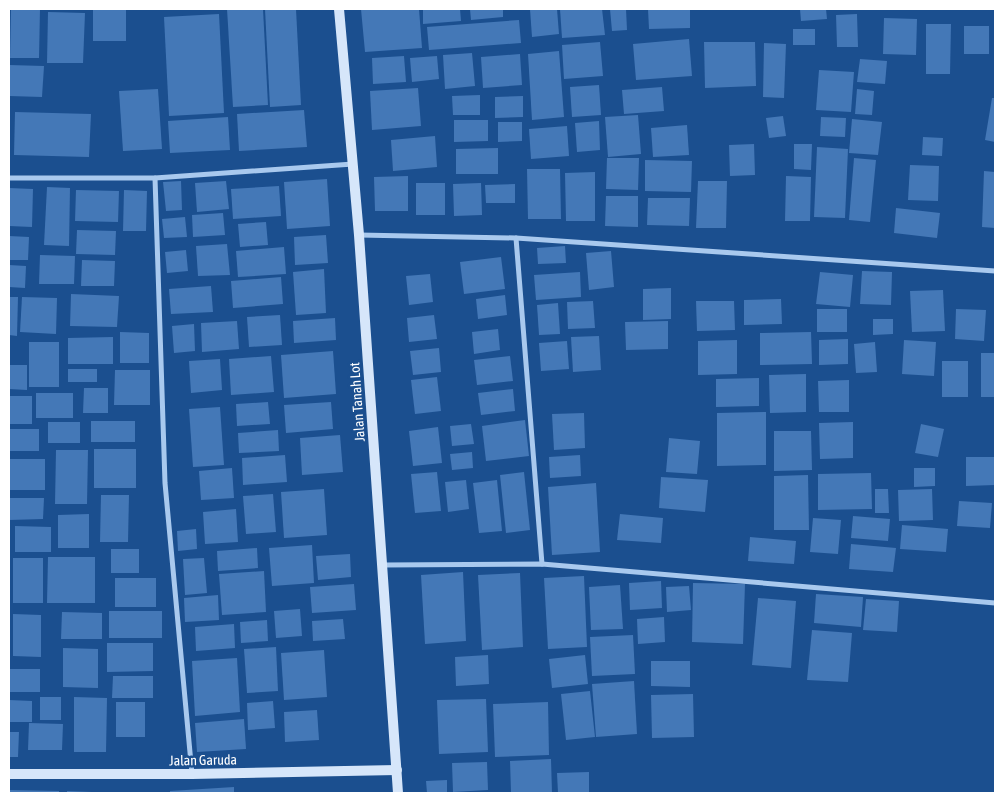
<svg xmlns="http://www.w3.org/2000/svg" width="1004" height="802" viewBox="0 0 1004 802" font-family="'Asap Condensed',sans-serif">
	<rect width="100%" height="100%" fill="#1b4f8f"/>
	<g fill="#4478b7">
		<path d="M 11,9 L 40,9 L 39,58 L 10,58 Z"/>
		<rect x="93" y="9" width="33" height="32"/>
		<path d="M 227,9 L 263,9 L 268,105 L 233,107 Z"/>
		<path d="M 265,9 L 296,9 L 301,105 L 270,107 Z"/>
		<path d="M 361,9 L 419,9 L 422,48 L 365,52 Z"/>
		<path d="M 423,9 L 460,9 L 461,21 L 423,24 Z"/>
		<path d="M 470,9 L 503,9 L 503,17 L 471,20 Z"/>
		<path d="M 530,9 L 557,9 L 559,34 L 532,37 Z"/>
		<path d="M 560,9 L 602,9 L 605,35 L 562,38 Z"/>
		<path d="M 610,9 L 626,9 L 627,30 L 612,31 Z"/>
		<path d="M 648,9 L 690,9 L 690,28 L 649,29 Z"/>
		<path d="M 800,9 L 826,9 L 827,19 L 801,21 Z"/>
		<path d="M 48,12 L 85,13 L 83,63 L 47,63 Z"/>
		<path d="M 219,14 L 224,113 L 169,116 L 164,17 Z"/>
		<path d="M 857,14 L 858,47 L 837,47 L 836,15 Z"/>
		<path d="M 884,18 L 917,19 L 916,55 L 883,54 Z"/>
		<path d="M 519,20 L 521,43 L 429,50 L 427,27 Z"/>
		<path d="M 926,24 L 951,24 L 950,74 L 926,74 Z"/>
		<rect x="964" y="26" width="25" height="28"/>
		<rect x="793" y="29" width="22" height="16"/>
		<path d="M 689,39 L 692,76 L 636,80 L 633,44 Z"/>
		<path d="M 600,42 L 603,76 L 564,79 L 562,45 Z"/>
		<path d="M 704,42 L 755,42 L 756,86 L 705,88 Z"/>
		<path d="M 764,43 L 786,44 L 784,98 L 763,97 Z"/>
		<path d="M 559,51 L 564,117 L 532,120 L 528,54 Z"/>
		<path d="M 472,53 L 475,86 L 445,89 L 443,55 Z"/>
		<path d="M 520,54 L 522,85 L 483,88 L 481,57 Z"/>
		<path d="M 404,56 L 406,82 L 373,84 L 372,58 Z"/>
		<path d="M 437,56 L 439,79 L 412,82 L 410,58 Z"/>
		<path d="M 860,59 L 887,61 L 885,84 L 857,82 Z"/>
		<path d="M 9,65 L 44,66 L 42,97 L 9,96 Z"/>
		<path d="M 819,70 L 854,72 L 851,112 L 816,110 Z"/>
		<path d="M 599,85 L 601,115 L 572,117 L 570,87 Z"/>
		<path d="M 662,87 L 664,111 L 624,114 L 622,90 Z"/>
		<path d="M 418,88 L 421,126 L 372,130 L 370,91 Z"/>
		<path d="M 158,89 L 162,149 L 123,151 L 119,91 Z"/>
		<path d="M 857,89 L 874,91 L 872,115 L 855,114 Z"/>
		<path d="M 480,95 L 480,115 L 453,115 L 452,96 Z"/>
		<path d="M 523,96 L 523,117 L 495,118 L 495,97 Z"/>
		<path d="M 992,98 L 995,98 L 995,142 L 985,140 Z"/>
		<path d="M 304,110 L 307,147 L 239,151 L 237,114 Z"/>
		<path d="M 15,112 L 91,114 L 89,157 L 14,155 Z"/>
		<path d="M 638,115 L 641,154 L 608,157 L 605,117 Z"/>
		<path d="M 783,116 L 786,136 L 769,138 L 766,118 Z"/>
		<path d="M 228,117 L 230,150 L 170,153 L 168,121 Z"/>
		<path d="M 821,117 L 846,118 L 845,137 L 820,136 Z"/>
		<path d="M 852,119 L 882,122 L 878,155 L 849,153 Z"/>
		<path d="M 454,120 L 488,120 L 488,141 L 454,142 Z"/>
		<path d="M 599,121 L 600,150 L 577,152 L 575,123 Z"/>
		<path d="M 498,122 L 522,122 L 522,141 L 498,142 Z"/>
		<path d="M 687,125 L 689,155 L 653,157 L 651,128 Z"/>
		<path d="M 567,126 L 569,156 L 531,159 L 529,129 Z"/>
		<path d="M 435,136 L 437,167 L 393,171 L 391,140 Z"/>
		<path d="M 923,137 L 943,138 L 942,156 L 922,155 Z"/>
		<path d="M 754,144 L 755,175 L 730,176 L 729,145 Z"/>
		<path d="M 794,144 L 812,144 L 811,170 L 794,169 Z"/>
		<path d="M 817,147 L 848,149 L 845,218 L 814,217 Z"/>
		<path d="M 498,148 L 498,174 L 456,174 L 456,149 Z"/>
		<path d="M 607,158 L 639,158 L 638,190 L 606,189 Z"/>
		<path d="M 854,158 L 876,160 L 870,222 L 849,220 Z"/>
		<path d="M 645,160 L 692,161 L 691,192 L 645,191 Z"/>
		<path d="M 910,165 L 939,166 L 938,201 L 908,200 Z"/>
		<path d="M 527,169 L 560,169 L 561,219 L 528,219 Z"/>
		<path d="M 984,171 L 995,172 L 995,228 L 982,227 Z"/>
		<path d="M 595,172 L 595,221 L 566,221 L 565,173 Z"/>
		<path d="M 408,176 L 408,211 L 375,211 L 374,177 Z"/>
		<path d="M 786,176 L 811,177 L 810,221 L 785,221 Z"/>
		<path d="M 327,179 L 330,226 L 287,229 L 284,182 Z"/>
		<path d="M 181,181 L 182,210 L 166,211 L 163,182 Z"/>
		<path d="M 226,181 L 229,209 L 197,212 L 195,183 Z"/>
		<path d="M 698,181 L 727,181 L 726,228 L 696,228 Z"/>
		<rect x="416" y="183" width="29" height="32"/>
		<path d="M 481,183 L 482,215 L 454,216 L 453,184 Z"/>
		<path d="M 515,184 L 515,203 L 486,203 L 485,185 Z"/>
		<path d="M 279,186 L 281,216 L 233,219 L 231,189 Z"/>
		<path d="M 47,187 L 70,188 L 69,246 L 44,245 Z"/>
		<path d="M 9,188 L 33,189 L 32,227 L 9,226 Z"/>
		<path d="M 76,190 L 119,191 L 118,222 L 75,221 Z"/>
		<path d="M 124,190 L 147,191 L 146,231 L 123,231 Z"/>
		<path d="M 606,196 L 638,196 L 638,227 L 605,226 Z"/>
		<path d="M 648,198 L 690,198 L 689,226 L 647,225 Z"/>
		<path d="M 896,208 L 940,213 L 937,238 L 894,233 Z"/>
		<path d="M 223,213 L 225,235 L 193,237 L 192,215 Z"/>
		<path d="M 185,217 L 187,237 L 164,238 L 162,219 Z"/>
		<path d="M 266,222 L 268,245 L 240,247 L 238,224 Z"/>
		<path d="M 77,230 L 116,231 L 115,255 L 76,254 Z"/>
		<path d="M 326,235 L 328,263 L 295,265 L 294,237 Z"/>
		<path d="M 9,236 L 29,237 L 28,260 L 9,260 Z"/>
		<path d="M 227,244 L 230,275 L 198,276 L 196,246 Z"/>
		<path d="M 565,246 L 566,263 L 538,264 L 537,248 Z"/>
		<path d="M 284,247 L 286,274 L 238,277 L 236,251 Z"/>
		<path d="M 186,250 L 188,271 L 167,273 L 165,252 Z"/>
		<path d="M 611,251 L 614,287 L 589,290 L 586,253 Z"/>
		<path d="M 40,255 L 75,256 L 74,284 L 39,284 Z"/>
		<path d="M 501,257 L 505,289 L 464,294 L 460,262 Z"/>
		<path d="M 82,260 L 115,261 L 114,286 L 81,286 Z"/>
		<path d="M 9,265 L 26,266 L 25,288 L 9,287 Z"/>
		<path d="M 324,269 L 326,313 L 296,315 L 293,272 Z"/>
		<path d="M 862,271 L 892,272 L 891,305 L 860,304 Z"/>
		<path d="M 580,272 L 581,297 L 536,300 L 534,275 Z"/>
		<path d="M 820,272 L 853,275 L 850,307 L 816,304 Z"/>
		<path d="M 430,274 L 433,302 L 409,305 L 406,276 Z"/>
		<path d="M 281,277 L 283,304 L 233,308 L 231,281 Z"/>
		<path d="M 211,286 L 213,312 L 171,314 L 169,289 Z"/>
		<path d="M 671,288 L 671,319 L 643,320 L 643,289 Z"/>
		<path d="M 943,290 L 945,331 L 912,332 L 910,291 Z"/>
		<path d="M 71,294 L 119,296 L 117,327 L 70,326 Z"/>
		<path d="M 505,295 L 507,315 L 478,319 L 476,299 Z"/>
		<path d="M 9,297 L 18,297 L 17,336 L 9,335 Z"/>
		<path d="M 22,297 L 57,298 L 56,334 L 20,332 Z"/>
		<path d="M 781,299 L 782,324 L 744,325 L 744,300 Z"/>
		<path d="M 593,301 L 595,328 L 568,329 L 567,302 Z"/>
		<path d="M 696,301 L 734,301 L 735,330 L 697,331 Z"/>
		<path d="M 558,303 L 560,334 L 539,335 L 537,305 Z"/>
		<rect x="817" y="309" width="30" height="23"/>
		<path d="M 956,309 L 986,310 L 984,341 L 955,339 Z"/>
		<path d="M 280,315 L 282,345 L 249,347 L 247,317 Z"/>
		<path d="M 434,315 L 437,339 L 409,342 L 407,318 Z"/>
		<path d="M 335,318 L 336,340 L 294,343 L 293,321 Z"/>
		<path d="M 873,319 L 893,319 L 893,334 L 873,335 Z"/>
		<path d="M 237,321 L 239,349 L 202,352 L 201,323 Z"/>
		<path d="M 668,321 L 668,349 L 626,350 L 625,322 Z"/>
		<path d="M 194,324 L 195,351 L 174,353 L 172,326 Z"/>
		<path d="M 498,329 L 500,350 L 474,354 L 472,332 Z"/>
		<path d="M 120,332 L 149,333 L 149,363 L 120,363 Z"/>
		<path d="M 811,332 L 812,364 L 760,365 L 760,333 Z"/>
		<path d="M 599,336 L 601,370 L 573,372 L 571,337 Z"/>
		<path d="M 113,337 L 113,364 L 68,364 L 68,338 Z"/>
		<path d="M 848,339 L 848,364 L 819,365 L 819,340 Z"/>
		<path d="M 737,340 L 737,374 L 698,375 L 698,341 Z"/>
		<path d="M 904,340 L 936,342 L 934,376 L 902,374 Z"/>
		<path d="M 567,341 L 569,369 L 541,371 L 539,343 Z"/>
		<rect x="29" y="342" width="30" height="45"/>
		<path d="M 875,342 L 877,372 L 856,373 L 854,344 Z"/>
		<path d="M 439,348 L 441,372 L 413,375 L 410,351 Z"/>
		<path d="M 333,351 L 336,394 L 284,398 L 281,355 Z"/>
		<rect x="981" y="353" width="14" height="44"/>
		<path d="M 271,356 L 274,392 L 231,395 L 229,359 Z"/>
		<path d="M 510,356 L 513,381 L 477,385 L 474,360 Z"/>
		<path d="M 220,359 L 222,390 L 191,393 L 189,361 Z"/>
		<rect x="942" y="361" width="26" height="36"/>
		<path d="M 9,365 L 27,365 L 27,390 L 9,389 Z"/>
		<rect x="68" y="369" width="29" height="13"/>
		<path d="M 115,370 L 150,370 L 150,405 L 114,405 Z"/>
		<path d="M 806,374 L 806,412 L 770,413 L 769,375 Z"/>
		<path d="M 437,377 L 441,411 L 415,414 L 411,380 Z"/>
		<path d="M 759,378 L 759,406 L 716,407 L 716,379 Z"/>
		<path d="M 849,380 L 849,412 L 819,412 L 818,381 Z"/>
		<path d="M 84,388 L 108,388 L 108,413 L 83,413 Z"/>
		<path d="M 513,389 L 515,411 L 481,415 L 478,393 Z"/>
		<rect x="36" y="393" width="37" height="25"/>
		<rect x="9" y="396" width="23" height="28"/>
		<path d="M 268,402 L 270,424 L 237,426 L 236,404 Z"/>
		<path d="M 331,402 L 333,429 L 286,433 L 284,405 Z"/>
		<path d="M 220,407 L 224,465 L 193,467 L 189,409 Z"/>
		<path d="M 766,412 L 766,465 L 717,466 L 717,413 Z"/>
		<path d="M 584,413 L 585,448 L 554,450 L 552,414 Z"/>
		<path d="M 525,420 L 529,456 L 486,461 L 482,426 Z"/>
		<rect x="91" y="421" width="44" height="21"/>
		<rect x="48" y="422" width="32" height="21"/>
		<path d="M 853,422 L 853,458 L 820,459 L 819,423 Z"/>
		<path d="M 471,424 L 474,444 L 452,446 L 450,426 Z"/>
		<path d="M 921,424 L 944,429 L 938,457 L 915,453 Z"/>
		<path d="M 438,427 L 442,463 L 413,466 L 409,431 Z"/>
		<rect x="10" y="429" width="29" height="22"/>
		<path d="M 278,430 L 279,451 L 239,453 L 238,433 Z"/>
		<path d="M 774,431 L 811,431 L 812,470 L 774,471 Z"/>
		<path d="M 340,435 L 343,472 L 302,475 L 300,438 Z"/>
		<path d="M 669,438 L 700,441 L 697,474 L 666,472 Z"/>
		<rect x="94" y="449" width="42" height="39"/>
		<path d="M 56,450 L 88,450 L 87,504 L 55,504 Z"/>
		<path d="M 472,452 L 473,468 L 452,470 L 450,454 Z"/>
		<path d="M 285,455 L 287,482 L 243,485 L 242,458 Z"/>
		<path d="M 580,455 L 581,476 L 550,478 L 549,457 Z"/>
		<path d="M 966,457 L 995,457 L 995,485 L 966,486 Z"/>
		<rect x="9" y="459" width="36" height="31"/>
		<path d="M 232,468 L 234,498 L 201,500 L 199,471 Z"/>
		<path d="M 914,468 L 935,468 L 935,486 L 914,487 Z"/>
		<path d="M 437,472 L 441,511 L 415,513 L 411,474 Z"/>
		<path d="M 524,472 L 530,530 L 506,533 L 500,475 Z"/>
		<path d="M 871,473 L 872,509 L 818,510 L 818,474 Z"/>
		<path d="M 808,475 L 809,530 L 774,530 L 774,476 Z"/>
		<path d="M 661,477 L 708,480 L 705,512 L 659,508 Z"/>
		<path d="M 466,480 L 469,509 L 448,512 L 445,482 Z"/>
		<path d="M 497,480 L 502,531 L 479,533 L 473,483 Z"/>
		<path d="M 596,483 L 600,552 L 552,555 L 548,487 Z"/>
		<path d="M 324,489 L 327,535 L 284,538 L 281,492 Z"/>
		<path d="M 875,489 L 888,489 L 889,513 L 875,513 Z"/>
		<path d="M 932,489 L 933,520 L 899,521 L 898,490 Z"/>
		<path d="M 273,494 L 276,532 L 246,534 L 243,496 Z"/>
		<path d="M 101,495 L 129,495 L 128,542 L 100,542 Z"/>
		<path d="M 9,498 L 44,498 L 43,519 L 9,520 Z"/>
		<path d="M 959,501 L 992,503 L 990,528 L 957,526 Z"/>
		<path d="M 236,509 L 238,542 L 205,544 L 203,512 Z"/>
		<path d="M 89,514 L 89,548 L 58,548 L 58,515 Z"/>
		<path d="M 620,514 L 663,518 L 661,543 L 617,540 Z"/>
		<path d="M 853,516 L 890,519 L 888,541 L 851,538 Z"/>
		<path d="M 813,518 L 841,520 L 838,554 L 810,552 Z"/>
		<path d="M 902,525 L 948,529 L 946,552 L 900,549 Z"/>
		<path d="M 15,526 L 51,527 L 51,552 L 15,552 Z"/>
		<path d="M 196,529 L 197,549 L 178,551 L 177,531 Z"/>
		<path d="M 750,537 L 796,541 L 794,564 L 748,561 Z"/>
		<path d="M 851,544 L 896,548 L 893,572 L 849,569 Z"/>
		<path d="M 312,545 L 314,583 L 272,586 L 269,548 Z"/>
		<path d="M 257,548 L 258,568 L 218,571 L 217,551 Z"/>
		<rect x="111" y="549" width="28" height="24"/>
		<path d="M 350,554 L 351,577 L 318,580 L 316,556 Z"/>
		<path d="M 48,557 L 95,557 L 95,603 L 47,603 Z"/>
		<rect x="13" y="558" width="30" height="45"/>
		<path d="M 204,558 L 207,593 L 185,595 L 183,559 Z"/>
		<path d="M 264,571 L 266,612 L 222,615 L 219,574 Z"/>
		<path d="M 463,572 L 466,641 L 425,644 L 421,575 Z"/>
		<path d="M 520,573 L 523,647 L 482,650 L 478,575 Z"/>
		<path d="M 584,576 L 587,647 L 548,649 L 544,578 Z"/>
		<rect x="115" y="578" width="41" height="29"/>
		<path d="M 661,581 L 662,608 L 630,610 L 629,583 Z"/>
		<path d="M 693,583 L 745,584 L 743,644 L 692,642 Z"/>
		<path d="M 354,584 L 356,610 L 312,613 L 310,587 Z"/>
		<path d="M 620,585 L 623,629 L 591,630 L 589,587 Z"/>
		<path d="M 689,586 L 691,610 L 667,612 L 666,587 Z"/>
		<path d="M 816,594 L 863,597 L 861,627 L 814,623 Z"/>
		<path d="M 218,595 L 219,620 L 185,622 L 184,598 Z"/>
		<path d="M 758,598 L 796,601 L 791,668 L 752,665 Z"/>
		<path d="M 866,599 L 899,601 L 897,632 L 863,630 Z"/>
		<path d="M 300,609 L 302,636 L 276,638 L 274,611 Z"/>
		<rect x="109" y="611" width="53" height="27"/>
		<path d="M 62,612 L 102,613 L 102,639 L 61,639 Z"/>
		<path d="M 13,614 L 41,615 L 41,657 L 13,656 Z"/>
		<path d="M 664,617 L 665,642 L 638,644 L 637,619 Z"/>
		<path d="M 343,619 L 345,639 L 313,641 L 312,621 Z"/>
		<path d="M 267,620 L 268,641 L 241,643 L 240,622 Z"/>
		<path d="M 234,624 L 235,648 L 196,651 L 195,627 Z"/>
		<path d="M 812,630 L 852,633 L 848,682 L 807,680 Z"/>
		<path d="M 633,635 L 635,674 L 592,676 L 590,637 Z"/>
		<path d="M 107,643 L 153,643 L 153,671 L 107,672 Z"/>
		<path d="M 276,647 L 278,691 L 247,693 L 244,649 Z"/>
		<path d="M 63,648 L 98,649 L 98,688 L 63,687 Z"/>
		<path d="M 324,650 L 327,697 L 284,700 L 281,653 Z"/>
		<path d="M 488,655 L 489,684 L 456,686 L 455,657 Z"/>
		<path d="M 585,655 L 588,684 L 552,688 L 549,659 Z"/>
		<path d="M 237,658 L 240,712 L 195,716 L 192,661 Z"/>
		<path d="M 651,661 L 690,661 L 690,687 L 651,686 Z"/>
		<rect x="9" y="669" width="31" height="23"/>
		<path d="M 113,676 L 153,676 L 153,698 L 112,698 Z"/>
		<path d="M 634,681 L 637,734 L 596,737 L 592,684 Z"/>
		<path d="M 590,691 L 595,737 L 566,740 L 561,694 Z"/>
		<path d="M 693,694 L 694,737 L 652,738 L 651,695 Z"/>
		<rect x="40" y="697" width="21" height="23"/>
		<path d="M 74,697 L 107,698 L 106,752 L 74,752 Z"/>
		<path d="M 486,699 L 488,752 L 439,754 L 437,700 Z"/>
		<path d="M 9,700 L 32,701 L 32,722 L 9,722 Z"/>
		<path d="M 273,701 L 275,728 L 248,730 L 247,703 Z"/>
		<rect x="116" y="702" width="29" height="35"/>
		<path d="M 548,702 L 549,755 L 495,757 L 493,704 Z"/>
		<path d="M 317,710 L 319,740 L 285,742 L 284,712 Z"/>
		<path d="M 244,719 L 246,749 L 197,752 L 195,723 Z"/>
		<path d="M 29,723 L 63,724 L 62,750 L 28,750 Z"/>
		<path d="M 9,732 L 19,732 L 18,757 L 9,757 Z"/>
		<path d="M 551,759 L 552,793 L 511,793 L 510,761 Z"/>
		<path d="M 487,762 L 488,790 L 453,792 L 452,763 Z"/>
		<path d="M 589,772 L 589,793 L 558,793 L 557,773 Z"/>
		<path d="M 447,780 L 447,793 L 427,793 L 426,781 Z"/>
		<path d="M 234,787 L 234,793 L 170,793 L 170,791 Z"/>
		<path d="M 9,790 L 59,791 L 59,793 L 9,793 Z"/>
		<path d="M 67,791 L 92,792 L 92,793 L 67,793 Z"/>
	</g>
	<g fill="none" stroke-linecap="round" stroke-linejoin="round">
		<g stroke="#a9c9ee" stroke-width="5">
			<path d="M 9,178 L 155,178 L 353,164"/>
			<path d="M 155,178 L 165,483 L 192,774"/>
			<path d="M 359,235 L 516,238 L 995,271"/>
			<path d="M 516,238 L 542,564"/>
			<path d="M 383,565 L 542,564 L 995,603"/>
		</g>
		<g stroke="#d6e6fa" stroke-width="10">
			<path d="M 339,9 L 359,235 L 398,793"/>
			<path d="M 9,774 L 192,774 L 397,770"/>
		</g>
	</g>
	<g text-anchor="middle" stroke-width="5" stroke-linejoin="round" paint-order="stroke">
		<g font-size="14" fill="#fff" stroke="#1b4f8f">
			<text transform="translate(357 402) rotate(-94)" y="5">Jalan Tanah Lot</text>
			<text transform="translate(203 760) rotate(-1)" y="5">Jalan Garuda</text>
		</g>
	</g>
	<rect width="1004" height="802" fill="none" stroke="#ffffff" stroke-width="20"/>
</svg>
